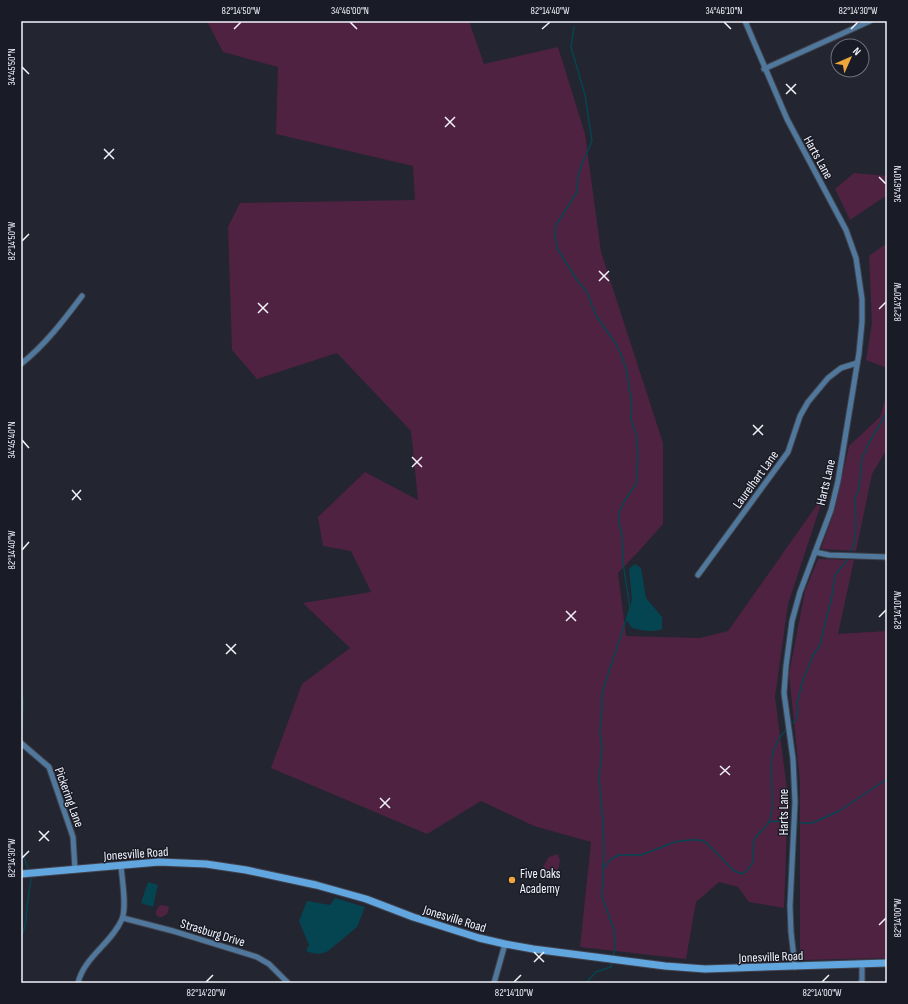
<svg xmlns="http://www.w3.org/2000/svg" width="908" height="1004" viewBox="0 0 908 1004" font-family="'Sofia Sans Condensed',sans-serif">
	<rect width="100%" height="100%" fill="#232530"/>
	<g fill="#4f2242">
		<path d="M 207,21 L 469,21 L 484,64 L 558,47 L 585,134 L 601,252 L 663,443 L 663,524 L 638,552 L 618,573 L 626,636 L 700,638 L 728,631 L 824,495 L 788,604 L 775,697 L 788,797 L 784,908 L 749,902 L 738,887 L 719,882 L 696,902 L 686,959 L 580,947 L 591,842 L 534,826 L 481,801 L 427,834 L 271,768 L 302,684 L 350,648 L 303,603 L 371,592 L 351,551 L 323,546 L 318,517 L 365,472 L 418,500 L 411,431 L 337,353 L 257,379 L 232,350 L 228,227 L 240,203 L 415,200 L 413,166 L 276,134 L 278,67 L 223,52 Z"/>
		<path d="M 854,173 L 887,176 L 887,195 L 850,220 L 835,189 Z"/>
		<path d="M 887,243 L 887,368 L 866,360 L 872,323 L 869,256 Z"/>
		<path d="M 887,393 L 887,449 L 872,474 L 856,551 L 821,549 L 835,509 L 849,446 L 880,417 Z"/>
		<path d="M 818,559 L 854,560 L 838,634 L 887,631 L 887,958 L 800,960 L 800,780 L 789,674 L 805,591 Z"/>
		<path d="M 558,854 L 560,861 L 557,875 L 541,870 L 549,857 Z"/>
		<path d="M 160,905 L 167,906 L 169,908 L 167,914 L 162,917 L 158,917 L 156,914 L 156,911 Z"/>
	</g>
	<g fill="#054551">
		<path d="M 635,564 L 641,568 L 646,598 L 662,617 L 662,629 C 653,633 641,630 632,628 L 626,619 L 632,600 L 629,569 Z"/>
		<path d="M 148,882 L 158,885 L 153,907 L 141,903 Z"/>
		<path d="M 335,898 L 365,907 L 357,927 L 328,951 C 320,955 314,954 306,951 L 309,945 L 299,921 L 307,901 L 330,905 Z"/>
	</g>
	<g fill="none" stroke-linecap="round" stroke-linejoin="round">
		<g stroke="#054551" stroke-width="1.5">
			<path d="M 574,27 L 571,47 L 585,95 L 592,141 L 581,166 L 578,178 L 577,192 L 556,225 L 555,236 L 557,248 L 577,280 L 587,292 L 592,306 L 597,317 L 616,344 L 621,354 L 626,369 L 629,385 L 632,407 L 631,419 L 636,433 L 638,456 L 636,484 L 625,500 L 619,512 L 619,523 L 622,534 L 623,563 L 630,608 L 602,693 L 602,711 L 600,732 L 602,749 L 599,779 L 603,824 L 604,849 L 602,897 L 614,930 L 615,949 L 613,956"/>
			<path d="M 851,551 L 854,544 L 856,529 L 855,498 L 859,489 L 862,458 L 869,443 L 887,412"/>
			<path d="M 21,681 L 23,702 L 22,731"/>
			<path d="M 793,723 L 796,720 L 798,709 L 797,703 L 803,680 L 813,655 L 820,645 L 832,596 L 835,575 L 847,560"/>
			<path d="M 769,822 L 777,821 L 790,824"/>
			<path d="M 800,823 L 812,823 L 839,811 L 887,779"/>
			<path d="M 21,850 L 28,868"/>
			<path d="M 604,868 L 611,859 L 619,855 L 641,855 L 675,842 L 689,840 L 700,840 L 707,843 L 734,871 L 743,874 C 759,861 751,858 754,841 C 756,834 765,829 769,822 C 770,819 772,814 772,810 C 775,783 763,753 785,731"/>
			<path d="M 21,940 L 26,921 L 27,906 L 31,879"/>
			<path d="M 586,983 L 596,972 L 611,967 L 612,962"/>
		</g>
		<g stroke="#40424c" stroke-width="7">
			<g id="street">
				<path d="M 745,21 L 787,119 L 846,230 L 856,258 L 862,299 L 862,322 L 859,353 L 838,481 L 831,510 L 800,592 L 792,621 L 786,666 L 784,693 L 793,759 L 795,802 L 790,906 L 791,932 L 795,967"/>
				<path d="M 764,69 L 870,21"/>
				<path d="M 21,364 C 45,345 64,320 82,296"/>
				<path d="M 815,552 L 829,555 L 887,557"/>
				<path d="M 698,575 L 788,452 L 800,416 L 808,402 L 828,378 L 841,368 L 857,363"/>
				<path d="M 21,743 L 49,767 L 73,837 L 75,870"/>
				<path d="M 123,918 L 173,931 L 257,957 L 269,964 L 288,983"/>
				<path d="M 78,983 C 84,957 112,943 122,919 C 127,907 122,879 121,866"/>
				<path d="M 494,983 L 505,944"/>
				<path d="M 861,983 L 862,980 L 862,964"/>
			</g>
		</g>
		<g stroke="#40424c" stroke-width="9">
			<path id="secondary" d="M 21,874 L 159,862 L 206,864 L 246,870 L 316,885 L 366,899 L 413,917 L 479,938 L 505,944 L 533,949 L 665,966 L 705,969 L 887,963"/>
		</g>
		<use href="#street" stroke="#4f789c" stroke-width="5"/>
		<use href="#secondary" stroke="#62a6e0" stroke-width="7"/>
	</g>
	<path fill="none" stroke="#f2f3fb" stroke-width="1.5" d="M 350,22 L 357,29M 724,22 L 731,29M 234,29 L 241,22M 542,29 L 550,22M 851,29 L 858,22M 22,67 L 29,74M 786,84 L 796,94M 786,94 L 796,84M 445,117 L 455,127M 445,127 L 455,117M 104,149 L 114,159M 104,159 L 114,149M 879,177 L 886,184M 22,241 L 29,234M 599,271 L 609,281M 599,281 L 609,271M 258,303 L 268,313M 879,309 L 886,302M 258,313 L 268,303M 753,425 L 763,435M 753,435 L 763,425M 22,440 L 29,448M 412,457 L 422,467M 412,467 L 422,457M 72,490 L 81,500M 72,500 L 81,490M 22,550 L 29,542M 566,611 L 576,621M 879,617 L 886,610M 566,621 L 576,611M 226,644 L 236,654M 226,654 L 236,644M 720,766 L 730,775M 720,775 L 730,766M 380,798 L 390,808M 380,808 L 390,798M 39,831 L 49,841M 39,841 L 49,831M 22,858 L 29,851M 879,925 L 886,918M 534,952 L 544,962M 534,962 L 544,952M 206,982 L 213,975M 514,982 L 521,975M 822,982 L 829,975"/>
	<circle fill="#eda83c" stroke="#191b26" stroke-width="1.5" cx="512" cy="880" r="4"/>
	<g text-anchor="middle" stroke-width="3" stroke-linejoin="round" paint-order="stroke">
		<g font-size="13" fill="#f2f3fb" stroke="#191b26">
			<text transform="translate(819 157) rotate(61)" y="5">Harts Lane</text>
			<text transform="translate(755 479) rotate(-54)" y="5">Laurelhart Lane</text>
			<text transform="translate(825 482) rotate(-77)" y="5">Harts Lane</text>
			<text transform="translate(70 797) rotate(70)" y="5">Pickering Lane</text>
			<text transform="translate(783 812) rotate(-90)" y="5">Harts Lane</text>
			<text transform="translate(136 853) rotate(-4)" y="5">Jonesville Road</text>
			<text transform="translate(455 918) rotate(17)" y="5">Jonesville Road</text>
			<text transform="translate(213 932) rotate(17)" y="5">Strasburg Drive</text>
			<text transform="translate(771 956) rotate(-2)" y="5">Jonesville Road</text>
		</g>
		<g font-size="13" fill="#f2f3fb" stroke="#191b26" text-anchor="start">
			<text x="520" y="878">Five Oaks<tspan x="520" dy="15">Academy</tspan></text>
		</g>
	</g>
	<rect width="908" height="1004" fill="none" stroke="#191b26" stroke-width="44"/>
	<g transform="translate(850 58) rotate(45)"><circle r="19" fill="#191b26" stroke="#70717b"/>
	<path d="M0-3L7 15L0 10L-7 15Z" fill="#eda83c"/>
	<text y="-6" font-size="11" font-weight="bold" text-anchor="middle" fill="#f2f3fb">N</text>
	</g>
	<rect x="22" y="22" width="864" height="960" fill="none" stroke="#f2f3fb" stroke-width="1.5"/>
	<g font-size="10" text-anchor="middle" fill="#f2f3fb">
		<text x="241" y="14">82°14'50"W</text>
		<text x="350" y="14">34°46'00"N</text>
		<text x="550" y="14">82°14'40"W</text>
		<text x="724" y="14">34°46'10"N</text>
		<text x="858" y="14">82°14'30"W</text>
		<text transform="translate(11 67) rotate(-90)" y="4">34°45'50"N</text>
		<text transform="translate(897 184) rotate(-90)" y="4">34°46'10"N</text>
		<text transform="translate(11 241) rotate(-90)" y="4">82°14'50"W</text>
		<text transform="translate(897 302) rotate(-90)" y="4">82°14'20"W</text>
		<text transform="translate(11 440) rotate(-90)" y="4">34°45'40"N</text>
		<text transform="translate(11 550) rotate(-90)" y="4">82°14'40"W</text>
		<text transform="translate(897 610) rotate(-90)" y="4">82°14'10"W</text>
		<text transform="translate(11 858) rotate(-90)" y="4">82°14'30"W</text>
		<text transform="translate(897 918) rotate(-90)" y="4">82°14'00"W</text>
		<text x="206" y="996">82°14'20"W</text>
		<text x="514" y="996">82°14'10"W</text>
		<text x="822" y="996">82°14'00"W</text>
	</g>
</svg>
